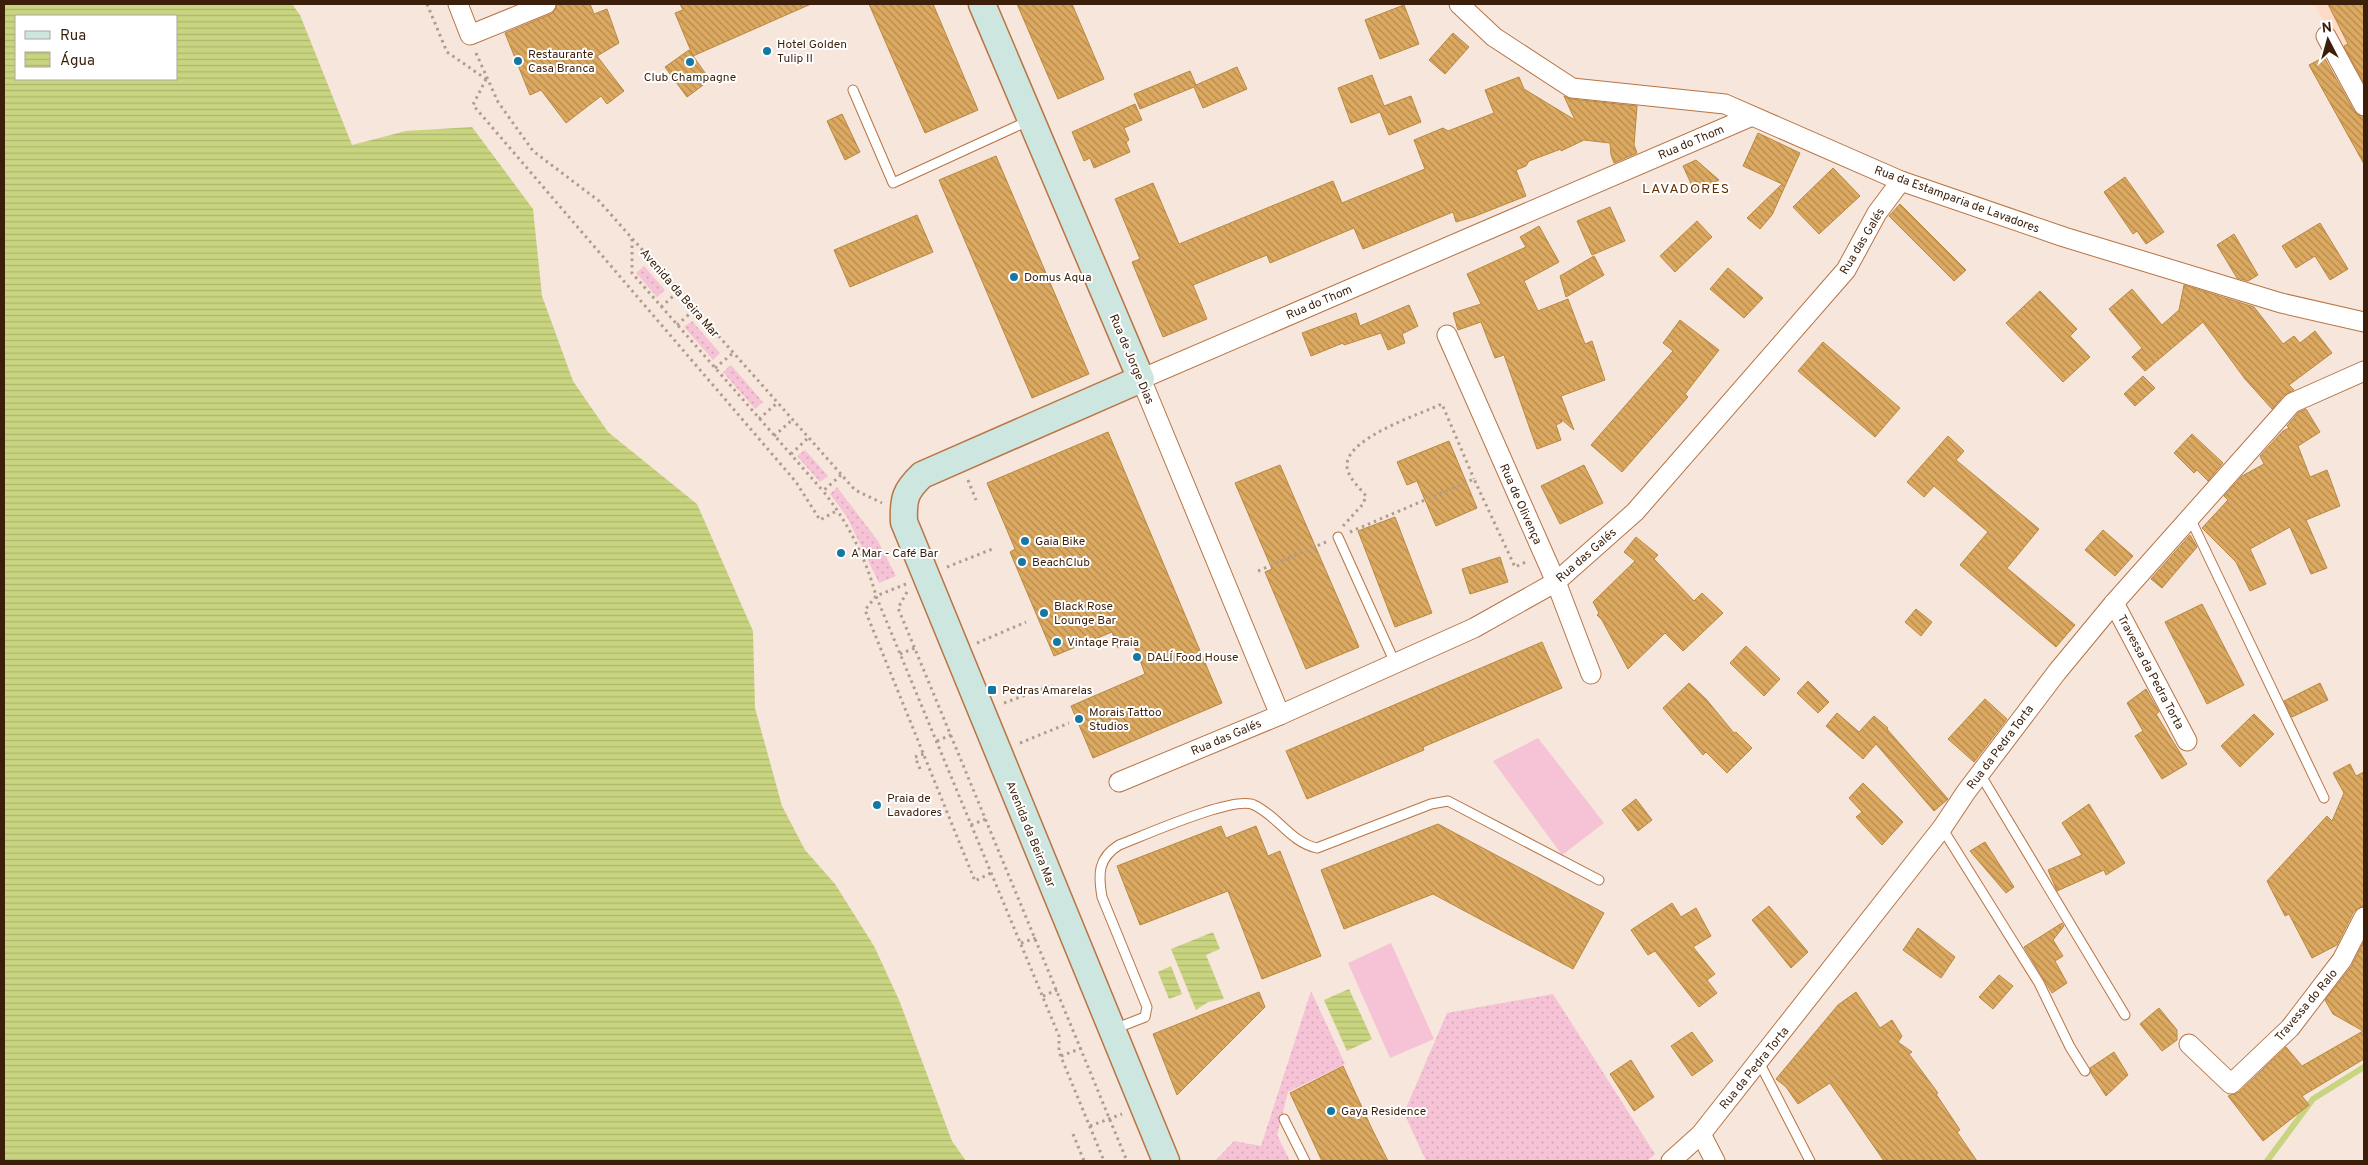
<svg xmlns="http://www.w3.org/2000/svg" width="2368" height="1165" viewBox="0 0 2368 1165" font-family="Overpass,sans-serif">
	<defs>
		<pattern id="grass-dots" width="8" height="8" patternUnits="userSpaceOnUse" patternTransform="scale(1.25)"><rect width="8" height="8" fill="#f5c3d5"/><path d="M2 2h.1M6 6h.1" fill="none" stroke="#d3a7b6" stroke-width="1.8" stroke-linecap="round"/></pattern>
		<pattern id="water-rules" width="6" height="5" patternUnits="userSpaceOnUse" patternTransform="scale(1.25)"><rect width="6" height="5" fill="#c9d480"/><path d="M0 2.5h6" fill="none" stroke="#aeb66d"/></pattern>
		<pattern id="building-back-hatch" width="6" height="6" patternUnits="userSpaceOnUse" patternTransform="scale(1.25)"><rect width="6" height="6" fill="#dca961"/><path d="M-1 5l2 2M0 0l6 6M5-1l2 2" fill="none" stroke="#b4894e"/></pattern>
	</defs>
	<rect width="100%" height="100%" fill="#f6e6dc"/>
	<path fill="#fddbc6" d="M 2314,4 L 2364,4 L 2364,93 Z"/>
	<g fill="url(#grass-dots)">
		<path d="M 644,266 L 665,290 L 657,297 L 636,273 Z"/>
		<path d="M 692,321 L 720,353 L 713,360 L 684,327 Z"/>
		<path d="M 731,365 L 763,402 L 755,409 L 723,372 Z"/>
		<path d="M 805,450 L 828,476 L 820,482 L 797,456 Z"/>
		<path d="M 837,487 L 878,541 L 896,576 L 879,583 L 847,517 L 830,494 Z"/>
		<path d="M 1311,991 L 1345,1064 L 1288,1092 L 1277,1135 L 1290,1161 L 1215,1161 L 1234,1141 L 1261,1146 Z"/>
		<path d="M 1553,994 L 1655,1154 L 1647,1161 L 1426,1161 L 1404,1113 L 1447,1013 Z"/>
	</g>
	<g fill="#f5c3d5">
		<path d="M 1538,738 L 1604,823 L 1562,855 L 1493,761 Z"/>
		<path d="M 1391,943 L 1434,1039 L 1390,1058 L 1348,963 Z"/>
	</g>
	<g fill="url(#water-rules)" fill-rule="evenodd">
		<path d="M 4,4 L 292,4 L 300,15 L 352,145 L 406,131 L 472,127 L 533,209 L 542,296 L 573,381 L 608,432 L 697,504 L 753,631 L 755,708 L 782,806 L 805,850 L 835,884 L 874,946 L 899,1000 L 952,1141 L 966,1161 L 4,1161 ZM 16,16 L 176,16 L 176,79 L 16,79 Z"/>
		<path d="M 1213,932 L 1220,949 L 1206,955 L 1224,999 L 1208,1002 L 1196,1010 L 1171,949 Z"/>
		<path d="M 1171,966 L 1182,994 L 1169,999 L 1158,972 Z"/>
		<path d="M 1349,989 L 1372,1039 L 1347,1051 L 1324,1000 Z"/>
	</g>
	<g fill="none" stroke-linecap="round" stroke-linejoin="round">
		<path stroke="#c9d480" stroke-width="6" d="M 2267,1161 L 2313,1099 L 2364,1067"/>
	</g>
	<g fill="url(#building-back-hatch)" stroke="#ba8940">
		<path d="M 557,4 L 590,4 L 594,14 L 607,9 L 619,43 L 597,56 L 624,91 L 607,104 L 601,96 L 566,123 L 541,90 L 530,95 L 505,33 L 551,14 L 555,10 Z"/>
		<path d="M 680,4 L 811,4 L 693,56 L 675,13 L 683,10 Z"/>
		<path d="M 869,4 L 933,4 L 978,110 L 925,133 Z"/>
		<path d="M 1017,4 L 1072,4 L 1104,79 L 1058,99 Z"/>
		<path d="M 2328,4 L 2364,4 L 2364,83 L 2344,46 L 2348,44 Z"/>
		<path d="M 1404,5 L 1419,44 L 1380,59 L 1365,20 Z"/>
		<path d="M 1453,33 L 1469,47 L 1445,74 L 1429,60 Z"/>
		<path d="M 689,50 L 710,80 L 687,97 L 665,67 Z"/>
		<path d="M 2324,57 L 2354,111 L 2364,117 L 2364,164 L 2309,65 Z"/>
		<path d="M 1237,67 L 1247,89 L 1203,108 L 1194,87 L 1140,109 L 1134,94 L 1190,71 L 1196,85 Z"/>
		<path d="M 1372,75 L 1384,106 L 1411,96 L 1421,122 L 1389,135 L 1380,112 L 1351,123 L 1338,88 Z"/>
		<path d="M 1519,77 L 1524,89 L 1575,120 L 1564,96 L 1571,99 L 1637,106 L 1634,145 L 1637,153 L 1614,163 L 1611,155 L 1610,143 L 1584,140 L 1561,151 L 1561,149 L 1529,161 L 1526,166 L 1516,170 L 1526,196 L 1473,217 L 1456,222 L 1453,212 L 1363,249 L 1354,228 L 1270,263 L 1267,255 L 1193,285 L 1207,319 L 1163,337 L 1132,262 L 1140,259 L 1115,199 L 1153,183 L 1179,244 L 1333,181 L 1342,203 L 1425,169 L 1414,140 L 1443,128 L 1448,131 L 1494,113 L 1485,90 Z"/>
		<path d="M 1135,104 L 1142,120 L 1124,128 L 1129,140 L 1126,142 L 1130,152 L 1094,168 L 1090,158 L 1084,161 L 1072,132 Z"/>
		<path d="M 842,114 L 860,152 L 845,160 L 827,121 Z"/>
		<path d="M 1758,133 L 1800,153 L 1772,215 L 1760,229 L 1747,218 L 1782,184 L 1743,166 Z"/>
		<path d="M 996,156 L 1089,374 L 1032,398 L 939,180 Z"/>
		<path d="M 1696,160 L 1719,180 L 1695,192 L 1683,166 Z"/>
		<path d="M 1833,168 L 1860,196 L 1819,234 L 1793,207 Z"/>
		<path d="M 2125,177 L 2164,232 L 2146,244 L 2137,231 L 2133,234 L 2104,192 Z"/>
		<path d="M 1900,204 L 1966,270 L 1954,281 L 1889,216 Z"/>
		<path d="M 1610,207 L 1625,241 L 1592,255 L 1577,221 Z"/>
		<path d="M 917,215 L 933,252 L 850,287 L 834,250 Z"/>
		<path d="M 1697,221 L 1712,237 L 1675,272 L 1660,256 Z"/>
		<path d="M 2320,223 L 2348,269 L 2330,280 L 2315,256 L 2296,268 L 2282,246 Z"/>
		<path d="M 1539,226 L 1559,262 L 1524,281 L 1538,311 L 1568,299 L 1585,344 L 1592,341 L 1605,380 L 1561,396 L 1574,430 L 1561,419 L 1562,422 L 1556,425 L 1561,440 L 1537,449 L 1504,355 L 1495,358 L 1481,322 L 1458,330 L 1453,313 L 1481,304 L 1467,274 L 1526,247 L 1520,237 Z"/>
		<path d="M 2234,234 L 2258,275 L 2248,281 L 2237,278 L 2217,245 Z"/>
		<path d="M 1594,256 L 1604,275 L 1566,297 L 1560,276 Z"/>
		<path d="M 1728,268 L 1763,298 L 1744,318 L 1710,289 Z"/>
		<path d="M 2184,285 L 2254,307 L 2283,344 L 2294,336 L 2300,343 L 2315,331 L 2332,353 L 2289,385 L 2294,390 L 2284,395 L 2272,409 L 2245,379 L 2203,322 L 2145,371 L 2132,357 L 2142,348 L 2109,309 L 2132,289 L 2162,325 L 2179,310 Z"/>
		<path d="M 2040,291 L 2077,329 L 2070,336 L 2090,357 L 2063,382 L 2006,323 Z"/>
		<path d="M 1409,305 L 1418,326 L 1402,334 L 1405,343 L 1388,350 L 1381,333 L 1344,345 L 1343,343 L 1311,356 L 1302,333 L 1356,313 L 1360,326 Z"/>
		<path d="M 1680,320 L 1719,350 L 1685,394 L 1688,397 L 1622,472 L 1591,445 L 1673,351 L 1663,343 Z"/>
		<path d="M 1823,342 L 1900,408 L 1875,437 L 1798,371 Z"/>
		<path d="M 2143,376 L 2155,388 L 2135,406 L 2124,394 Z"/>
		<path d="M 2306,409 L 2320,432 L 2298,446 L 2310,477 L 2327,470 L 2340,506 L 2306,520 L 2327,568 L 2311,574 L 2290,527 L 2250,549 L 2266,584 L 2250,591 L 2236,562 L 2202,528 L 2228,500 L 2224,496 L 2242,476 L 2264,464 L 2260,456 L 2283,431 L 2289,428 L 2287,426 L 2299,412 Z"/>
		<path d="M 1108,432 L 1222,703 L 1093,758 L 1071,706 L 1145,674 L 1139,657 L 1132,642 L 1118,648 L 1112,632 L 1054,656 L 1010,552 L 1015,549 L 987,483 Z"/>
		<path d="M 2192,434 L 2223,463 L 2208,481 L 2197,470 L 2194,473 L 2174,453 Z"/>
		<path d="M 1948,436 L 1964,451 L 1956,460 L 2039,529 L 2007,568 L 2075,625 L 2056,647 L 1960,565 L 1988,532 L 1934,486 L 1924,497 L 1907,482 Z"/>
		<path d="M 1449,441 L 1477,508 L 1436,526 L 1417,481 L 1407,485 L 1397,462 Z"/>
		<path d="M 1280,465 L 1359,647 L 1306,669 L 1265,572 L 1272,569 L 1235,483 Z"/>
		<path d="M 1584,465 L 1603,503 L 1560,524 L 1541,486 Z"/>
		<path d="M 1395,517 L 1432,613 L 1395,627 L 1358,531 Z"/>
		<path d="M 2103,530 L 2133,556 L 2115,576 L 2085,550 Z"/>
		<path d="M 2190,535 L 2197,547 L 2162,588 L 2151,579 Z"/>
		<path d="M 1636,537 L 1658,555 L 1654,559 L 1694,601 L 1702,593 L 1723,613 L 1683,651 L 1665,633 L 1628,669 L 1602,620 L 1597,615 L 1599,613 L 1593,602 L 1635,561 L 1624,552 Z"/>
		<path d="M 1500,557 L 1508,582 L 1470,594 L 1462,569 Z"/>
		<path d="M 2202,604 L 2244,685 L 2207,704 L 2165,622 Z"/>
		<path d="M 1916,609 L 1932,622 L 1921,636 L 1905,622 Z"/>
		<path d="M 1542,642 L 1562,688 L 1423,747 L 1424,750 L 1307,799 L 1286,751 Z"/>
		<path d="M 1746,646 L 1780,679 L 1764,696 L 1730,663 Z"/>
		<path d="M 1808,681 L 1829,702 L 1818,713 L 1797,693 Z"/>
		<path d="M 1689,683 L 1706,699 L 1734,733 L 1736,732 L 1752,748 L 1727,773 L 1706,752 L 1703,755 L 1663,708 Z"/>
		<path d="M 2320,683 L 2328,700 L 2292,717 L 2284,701 Z"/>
		<path d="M 2146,689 L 2159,712 L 2156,714 L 2187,764 L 2162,779 L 2135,736 L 2143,731 L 2127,703 Z"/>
		<path d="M 1985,699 L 2007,719 L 1974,762 L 1948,739 Z"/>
		<path d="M 1837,713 L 1859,732 L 1874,716 L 1888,728 L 1887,729 L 1948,799 L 1934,811 L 1876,744 L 1863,759 L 1826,726 Z"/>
		<path d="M 2254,714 L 2274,734 L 2240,767 L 2221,746 Z"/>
		<path d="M 2350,764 L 2356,776 L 2364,772 L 2364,906 L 2354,911 L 2337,945 L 2312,958 L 2289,914 L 2285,916 L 2267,881 L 2327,816 L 2332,821 L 2344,793 L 2333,773 Z"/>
		<path d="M 1863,783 L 1903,822 L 1882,845 L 1856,817 L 1862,812 L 1849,798 Z"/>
		<path d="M 1636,799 L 1652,820 L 1638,831 L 1622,810 Z"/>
		<path d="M 2089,804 L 2125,863 L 2106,875 L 2104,870 L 2057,891 L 2048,870 L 2082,855 L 2062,823 Z"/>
		<path d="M 1438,824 L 1604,913 L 1573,969 L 1433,894 L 1344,929 L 1321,870 Z"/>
		<path d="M 1221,826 L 1226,838 L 1256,826 L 1268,856 L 1280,851 L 1321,956 L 1262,979 L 1228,891 L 1140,925 L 1117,866 Z"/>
		<path d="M 1985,842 L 2014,887 L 2006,893 L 1970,851 Z"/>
		<path d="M 1672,903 L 1681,917 L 1696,908 L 1711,936 L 1693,947 L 1715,974 L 1707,980 L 1717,993 L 1699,1007 L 1655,951 L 1648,955 L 1631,930 Z"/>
		<path d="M 1769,906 L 1808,952 L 1791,968 L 1752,920 Z"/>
		<path d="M 2062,923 L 2064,926 L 2053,940 L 2063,956 L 2055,961 L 2067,983 L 2052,993 L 2024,947 Z"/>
		<path d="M 1918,928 L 1955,957 L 1941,978 L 1903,950 Z"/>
		<path d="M 2364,941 L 2364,1059 L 2302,1096 L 2309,1105 L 2263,1141 L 2228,1096 L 2239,1092 L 2286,1047 L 2302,1066 L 2363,1031 L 2333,1014 L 2325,1000 L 2351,967 Z"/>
		<path d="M 1999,975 L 2013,986 L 1993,1009 L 1979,997 Z"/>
		<path d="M 1259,992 L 1265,1007 L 1177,1095 L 1153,1034 Z"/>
		<path d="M 1856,992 L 1880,1028 L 1892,1020 L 1902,1036 L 1898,1042 L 1912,1052 L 1909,1054 L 1938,1093 L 1936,1094 L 1960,1130 L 1957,1132 L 1977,1161 L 1884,1161 L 1830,1083 L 1798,1104 L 1786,1087 L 1776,1079 L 1838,1005 Z"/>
		<path d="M 2159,1008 L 2177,1030 L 2177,1040 L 2162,1051 L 2140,1024 Z"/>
		<path d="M 1692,1032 L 1713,1061 L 1692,1076 L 1671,1046 Z"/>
		<path d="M 2114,1052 L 2128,1075 L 2106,1096 L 2091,1073 L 2090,1068 Z"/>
		<path d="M 1631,1060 L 1654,1097 L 1634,1111 L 1610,1074 Z"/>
		<path d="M 1343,1066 L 1372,1129 L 1388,1161 L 1322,1161 L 1290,1093 Z"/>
	</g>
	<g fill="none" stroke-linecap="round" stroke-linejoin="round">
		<g stroke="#b97443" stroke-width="11">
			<g id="service">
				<path d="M 853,90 L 893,183 L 1028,121"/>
				<path d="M 2190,518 L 2324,798"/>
				<path d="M 1338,537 L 1395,663"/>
				<path d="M 1980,774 L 2125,1015"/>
				<path d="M 1942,828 L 2039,983 L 2070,1047 L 2085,1071"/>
				<path d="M 1114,1029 L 1145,1017 L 1147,1007 L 1102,897 C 1098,874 1098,858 1119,845 C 1143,836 1234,795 1254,805 C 1278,816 1290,842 1317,848 L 1431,804 L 1448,801 L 1599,880"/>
				<path d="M 1759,1062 L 1810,1161"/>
				<path d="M 1284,1119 L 1305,1161"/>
			</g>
		</g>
		<g stroke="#b97443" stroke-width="21">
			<g id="minor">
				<path d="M 458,4 L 470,35 L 546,4"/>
				<path d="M 1459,4 L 1494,37 L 1572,88 L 1725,104 L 1901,181 L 2064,237 L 2281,303 L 2364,322"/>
				<path d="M 2326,36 L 2364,106"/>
				<path d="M 1447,335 L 1556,582 L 1591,674"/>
				<path d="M 2114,603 L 2187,741"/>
				<path d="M 1280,715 L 1141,379 L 1752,116"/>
				<path d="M 1119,782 L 1280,715 L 1474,628 L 1556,582 L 1635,512 L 1846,270 L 1877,213 L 1901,181"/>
				<path d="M 2189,1044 L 2231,1084 L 2290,1028 L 2342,960 L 2364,917"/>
				<path d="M 1701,1134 L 1715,1161"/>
				<path d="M 1671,1161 L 1701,1134 L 1942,828 L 1966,792 L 2057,672 L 2114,603 L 2292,403 L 2364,371"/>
			</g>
		</g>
		<g stroke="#b97443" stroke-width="29">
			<path id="secondary" d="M 982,4 L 1141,379 L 922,475 C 905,491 903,499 904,522 L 1166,1161"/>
		</g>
		<g stroke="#b19d8f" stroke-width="3" stroke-dasharray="2.5 4" stroke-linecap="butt">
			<path d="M 427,4 L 447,52 L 486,79"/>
			<path d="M 476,53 L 498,102 L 533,151 L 599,201 L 855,490 L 882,503"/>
			<path d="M 486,79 L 473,105 L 796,482 L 820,520 L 838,510"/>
			<path d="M 632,239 L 632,273 L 823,491"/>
			<path d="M 661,307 L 679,291"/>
			<path d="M 677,325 L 695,309"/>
			<path d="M 715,368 L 733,353"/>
			<path d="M 759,419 L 777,403"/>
			<path d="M 774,436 L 792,420"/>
			<path d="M 791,454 L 808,438"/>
			<path d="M 841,475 L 823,491 C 847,521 866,558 876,596 L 1059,1036 L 1059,1052 L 1104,1161"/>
			<path d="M 968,480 L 976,500"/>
			<path d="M 1343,526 L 1363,504 L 1366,496 C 1359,487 1346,476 1347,464 C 1349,437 1420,414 1442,404 L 1474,479"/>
			<path d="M 1350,532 L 1474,479 L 1515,567 L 1526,562"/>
			<path d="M 947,567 L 995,548"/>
			<path d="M 1258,571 L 1326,542"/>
			<path d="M 906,584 L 876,596 L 865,610 L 975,881 L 991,873"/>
			<path d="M 907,592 L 898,608 L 1127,1161"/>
			<path d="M 977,643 L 1026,622"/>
			<path d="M 900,654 L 915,648"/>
			<path d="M 1004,703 L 1053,685"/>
			<path d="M 937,741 L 951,735"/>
			<path d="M 1020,743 L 1069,723"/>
			<path d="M 920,769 L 915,757 L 924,754"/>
			<path d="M 971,825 L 986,819"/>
			<path d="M 1021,943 L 1036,938"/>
			<path d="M 1043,996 L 1057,990"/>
			<path d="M 1061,1056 L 1082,1048"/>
			<path d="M 1090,1126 L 1122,1114"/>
			<path d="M 1073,1134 L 1084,1161"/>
		</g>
		<use href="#service" stroke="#fff" stroke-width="9"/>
		<use href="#minor" stroke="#fff" stroke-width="19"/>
		<use href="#secondary" stroke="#cde7e0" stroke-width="26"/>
	</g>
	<g fill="#1577a3" stroke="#fff" stroke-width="2">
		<circle cx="767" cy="51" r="5"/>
		<circle cx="518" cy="61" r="5"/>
		<circle cx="690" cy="62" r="5"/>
		<circle cx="1014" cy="277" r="5"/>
		<circle cx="1025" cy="541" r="5"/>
		<circle cx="841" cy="553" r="5"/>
		<circle cx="1022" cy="562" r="5"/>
		<circle cx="1044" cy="613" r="5"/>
		<circle cx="1057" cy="642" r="5"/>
		<circle cx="1137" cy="657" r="5"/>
		<rect x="987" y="685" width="10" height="10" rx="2.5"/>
		<circle cx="1079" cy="719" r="5"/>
		<circle cx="877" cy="805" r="5"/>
		<circle cx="1331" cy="1111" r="5"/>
	</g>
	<g text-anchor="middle" stroke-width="4" stroke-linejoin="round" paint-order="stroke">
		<g font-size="12" fill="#3b1f0a" stroke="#fff" text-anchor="start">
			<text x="777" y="48">Hotel Golden<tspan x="777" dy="14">Tulip II</tspan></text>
			<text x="528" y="58">Restaurante<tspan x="528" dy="14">Casa Branca</tspan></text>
			<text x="690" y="81" text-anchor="middle">Club Champagne</text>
			<text x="1024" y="281">Domus Aqua</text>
			<text x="1035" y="545">Gaia Bike</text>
			<text x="851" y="557">A Mar - Café Bar</text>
			<text x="1032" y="566">BeachClub</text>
			<text x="1054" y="610">Black Rose<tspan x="1054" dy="14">Lounge Bar</tspan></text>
			<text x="1067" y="646">Vintage Praia</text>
			<text x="1147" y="661">DALÍ Food House</text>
			<text x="1002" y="694">Pedras Amarelas</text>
			<text x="1089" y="716">Morais Tattoo<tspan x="1089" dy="14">Studios</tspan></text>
			<text x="887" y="802">Praia de<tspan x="887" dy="14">Lavadores</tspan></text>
			<text x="1341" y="1115">Gaya Residence</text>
		</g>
		<g font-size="12" fill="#3b1f0a" stroke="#fff">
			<text transform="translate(1691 142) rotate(-23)" y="4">Rua do Thom</text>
			<text transform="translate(1957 199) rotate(20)" y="4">Rua da Estamparia de Lavadores</text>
			<text transform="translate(1862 241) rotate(-59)" y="4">Rua das Galés</text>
			<text transform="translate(680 293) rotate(49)" y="4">Avenida da Beira Mar</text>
			<text transform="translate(1319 302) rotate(-23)" y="4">Rua do Thom</text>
			<text transform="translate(1132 359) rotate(67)" y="4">Rua de Jorge Dias</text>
			<text transform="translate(1521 504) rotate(66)" y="4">Rua de Olivença</text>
			<text transform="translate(1586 555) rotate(-41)" y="4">Rua das Galés</text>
			<text transform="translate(2151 672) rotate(62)" y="4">Travessa da Pedra Torta</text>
			<text transform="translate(1226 737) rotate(-23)" y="4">Rua das Galés</text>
			<text transform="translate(2000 747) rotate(-53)" y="4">Rua da Pedra Torta</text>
			<text transform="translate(1031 834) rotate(68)" y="4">Avenida da Beira Mar</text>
			<text transform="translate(2306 1005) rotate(-50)" y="4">Travessa do Ralo</text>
			<text transform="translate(1754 1068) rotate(-51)" y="4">Rua da Pedra Torta</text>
		</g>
		<g font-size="14" letter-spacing="1" fill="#613107" stroke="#fff">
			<text x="1686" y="193">LAVADORES</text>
		</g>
	</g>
	<rect width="2368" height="1165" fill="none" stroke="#3b1f0a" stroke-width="10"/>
	<rect x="15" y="15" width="162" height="65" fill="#ffffff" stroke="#b1a59d"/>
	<rect x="25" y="31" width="25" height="8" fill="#cde7e0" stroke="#b1a59d"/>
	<text x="60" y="40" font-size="15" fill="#3b1f0a">Rua</text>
	<rect x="25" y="52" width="25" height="15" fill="url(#water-rules)" stroke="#b1a59d"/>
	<text x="60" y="65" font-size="15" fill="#3b1f0a">Água</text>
	<g transform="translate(2328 40) rotate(354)" stroke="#ffffff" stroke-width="4" paint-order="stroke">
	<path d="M0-4L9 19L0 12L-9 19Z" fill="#3b1f0a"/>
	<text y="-8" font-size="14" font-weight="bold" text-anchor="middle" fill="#3b1f0a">N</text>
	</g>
</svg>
